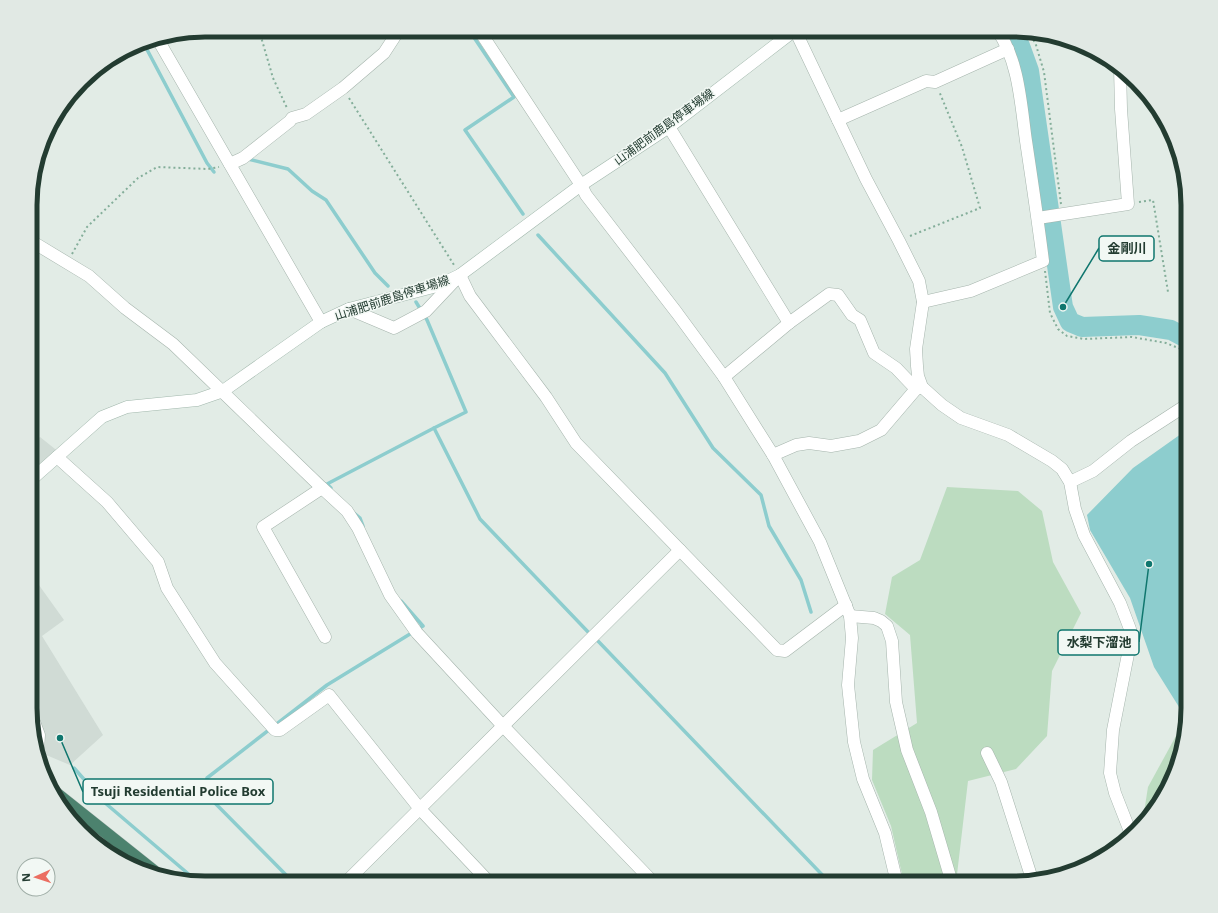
<svg xmlns="http://www.w3.org/2000/svg" width="1218" height="913" viewBox="0 0 1218 913" font-family="'Noto Sans','Noto Sans JP',sans-serif">
	<rect width="100%" height="100%" fill="#e2ece6"/>
	<g fill="#d0dbd5">
		<path d="M 40,437 L 65,457 L 31,486 L 31,445 Z"/>
		<path d="M 31,574 L 64,620 L 42,636 L 103,735 L 70,765 L 39,752 L 30,720 Z"/>
	</g>
	<g fill="#bcdcc0">
		<path d="M 947,487 L 1018,491 L 1042,511 L 1053,562 L 1081,613 L 1052,671 L 1047,736 L 1016,769 L 968,781 L 956,883 L 904,883 L 891,826 L 872,780 L 873,750 L 917,723 L 910,635 L 885,614 L 892,577 L 920,560 Z"/>
		<path d="M 1187,722 L 1175,775 L 1145,823 L 1142,825 L 1148,787 L 1183,723 Z"/>
	</g>
	<path fill="#8dcdce" d="M 1188,429 L 1188,709 L 1179,707 L 1154,667 L 1130,598 L 1090,530 L 1087,515 L 1133,468 Z"/>
	<g fill="none" stroke-linecap="round" stroke-linejoin="round">
		<g stroke="#8dcdce" stroke-width="3.5">
			<path d="M 469,30 L 514,97 L 465,130 L 523,214"/>
			<path d="M 143,42 L 207,163 L 214,172"/>
			<path d="M 248,159 L 288,169 L 312,191 L 326,200 L 375,273 L 388,286"/>
			<path d="M 538,235 L 665,373 L 713,448 L 761,495 L 769,526 L 801,580 L 811,612"/>
			<path d="M 416,302 L 427,320 L 466,412 L 434,428 L 480,519 L 590,634"/>
			<path d="M 331,488 L 327,484 L 434,428"/>
			<path d="M 354,513 L 360,518 L 363,526"/>
			<path d="M 598,641 L 830,883"/>
			<path d="M 74,768 L 104,802 L 199,883"/>
			<path d="M 294,883 L 206,794 L 207,778 L 327,685 L 423,626 L 401,601"/>
		</g>
		<path stroke="#8dcdce" stroke-width="20" d="M 1011,30 L 1020,46 L 1029,71 L 1063,307 L 1070,322 L 1082,327 L 1139,325 L 1171,330 L 1188,339"/>
		<g stroke="#a5b4ac" stroke-width="13">
			<g id="minor">
				<path d="M 479,30 L 581,185 L 586,195 L 677,313 L 724,377 L 773,455 L 820,542 L 850,616 L 852,638 L 848,685 L 854,742 L 863,779 L 885,833 L 897,883"/>
				<path d="M 795,30 L 866,179 L 899,241 L 919,281 L 923,302 L 916,349 L 917,366 L 918,376 L 922,387 L 942,405 L 961,418 L 1008,435 L 1052,461 L 1062,469 L 1070,482 L 1075,509 L 1084,535 L 1120,603 L 1130,629 L 1130,644 L 1113,730 L 1110,773 L 1115,793 L 1131,834"/>
				<path d="M 157,38 L 321,322"/>
				<path d="M 838,120 L 926,81 L 935,82 L 1008,49"/>
				<path d="M 669,127 L 789,323"/>
				<path d="M 230,164 L 243,158 L 290,121 L 292,118 L 306,114 L 343,88 L 384,53 L 399,30"/>
				<path d="M 1038,218 L 1128,204 L 1121,109 L 1120,68"/>
				<path d="M 31,241 L 89,276 L 125,308 L 173,344 L 322,488 L 347,511 L 358,528 L 390,595 L 417,633 L 503,726 L 654,883"/>
				<path d="M 923,302 L 971,291 L 1043,261 C 1038,221 1032,181 1026,141 C 1021,106 1019,60 997,30"/>
				<path d="M 349,309 L 394,328 L 426,311 L 460,275 L 470,296 L 546,397 L 576,443 L 777,650 L 785,651 L 846,605"/>
				<path d="M 724,377 L 789,323 L 829,294 L 838,295 L 852,315 L 860,320 L 874,353 L 896,368 L 916,389 L 922,387"/>
				<path d="M 773,455 L 796,445 L 809,443 L 831,446 L 859,441 L 881,430 L 916,389"/>
				<path d="M 57,457 L 107,502 L 158,562 L 167,588 L 215,663 L 275,730 L 280,730 L 329,695 L 420,809 L 490,883"/>
				<path d="M 1070,482 L 1093,471 L 1131,441 L 1188,404"/>
				<path d="M 322,488 L 263,527 L 325,637"/>
				<path d="M 850,616 L 874,618 L 881,621 L 887,626 L 892,641 L 896,702 L 907,750 L 931,812 L 952,883"/>
				<path d="M 987,753 L 1001,782 L 1032,879"/>
				<path d="M 345,883 L 680,550"/>
			</g>
		</g>
		<g stroke="#a5b4ac" stroke-width="13">
			<path id="tertiary" d="M 30,711 L 39,735 L 38,749"/>
		</g>
		<g stroke="#a1b7ac" stroke-width="13">
			<path id="secondary" d="M 31,480 L 102,417 L 127,407 L 197,400 L 223,391 L 321,322 L 349,309 L 437,286 L 460,275 L 581,185 L 669,127 L 795,30"/>
		</g>
		<g stroke="#c1c8c5" stroke-width="13">
			<path id="trunk" d="M 51,789 L 159,875"/>
		</g>
		<g stroke="#84ae9a" stroke-width="2" stroke-dasharray="2 3" stroke-linecap="butt">
			<path d="M 259,30 L 273,78 L 287,108"/>
			<path d="M 1029,31 L 1036,45 L 1044,72 L 1061,204"/>
			<path d="M 349,98 L 454,265"/>
			<path d="M 1139,202 L 1153,200 L 1168,292"/>
			<path d="M 910,236 L 980,208 L 962,147 L 939,91"/>
			<path d="M 72,254 L 87,227 L 138,178 L 157,167 L 208,169 L 219,167"/>
			<path d="M 1045,271 L 1050,313 L 1058,329 L 1067,336 L 1084,339 L 1132,337 L 1166,343 L 1188,352"/>
		</g>
		<use href="#minor" stroke="#fff" stroke-width="12"/>
		<use href="#tertiary" stroke="#fff" stroke-width="12"/>
		<use href="#secondary" stroke="#fff" stroke-width="12"/>
		<use href="#trunk" stroke="#4c826e" stroke-width="12"/>
	</g>
	<g text-anchor="middle" stroke-width="3" stroke-linejoin="round" paint-order="stroke">
		<g font-size="12" fill="#233c31" stroke="#f2f8f4">
			<text transform="translate(664 127) rotate(-36)" y="4">山浦肥前鹿島停車場線</text>
			<text transform="translate(392 298) rotate(-18)" y="4">山浦肥前鹿島停車場線</text>
		</g>
	</g>
	<path d="M0 0H1218V913H0ZM205 37H1013A168 168 0 0 1 1181 205V708A168 168 0 0 1 1013 876H205A168 168 0 0 1 37 708V205A168 168 0 0 1 205 37Z" fill="#e1e9e4" fill-rule="evenodd"/>
	<path fill="none" stroke="#233c31" stroke-width="5" d="M205 37H1013A168 168 0 0 1 1181 205V708A168 168 0 0 1 1013 876H205A168 168 0 0 1 37 708V205A168 168 0 0 1 205 37Z"/>
	<path fill="none" stroke="#0f766e" stroke-width="1.5" d="M1063 307L1099 248M1149 564L1139 642M60 738L83 792"/>
	<g fill="#0f766e" stroke="#f2f8f4" stroke-width="1.5">
		<circle cx="1063" cy="307" r="4"/>
		<circle cx="1149" cy="564" r="4"/>
		<circle cx="60" cy="738" r="4"/>
	</g>
	<g fill="#f2f8f4" stroke="#0f766e" stroke-width="1.5">
		<rect x="1099" y="236" width="55" height="25" rx="4"/>
		<rect x="1058" y="630" width="81" height="25" rx="4"/>
		<rect x="83" y="779" width="190" height="25" rx="4"/>
	</g>
	<g font-size="13" text-anchor="middle" font-weight="bold" fill="#233c31">
		<text x="1127" y="253">金剛川</text>
		<text x="1099" y="647">水梨下溜池</text>
		<text x="178" y="796">Tsuji Residential Police Box</text>
	</g>
	<g transform="translate(36 877) rotate(267)"><circle r="19" fill="#f2f8f4" stroke="#9fada6"/>
	<path d="M0-3L7 15L0 10L-7 15Z" fill="#eb6e61"/>
	<text y="-6" font-size="11" font-weight="bold" text-anchor="middle" fill="#233c31">N</text>
	</g>
</svg>
